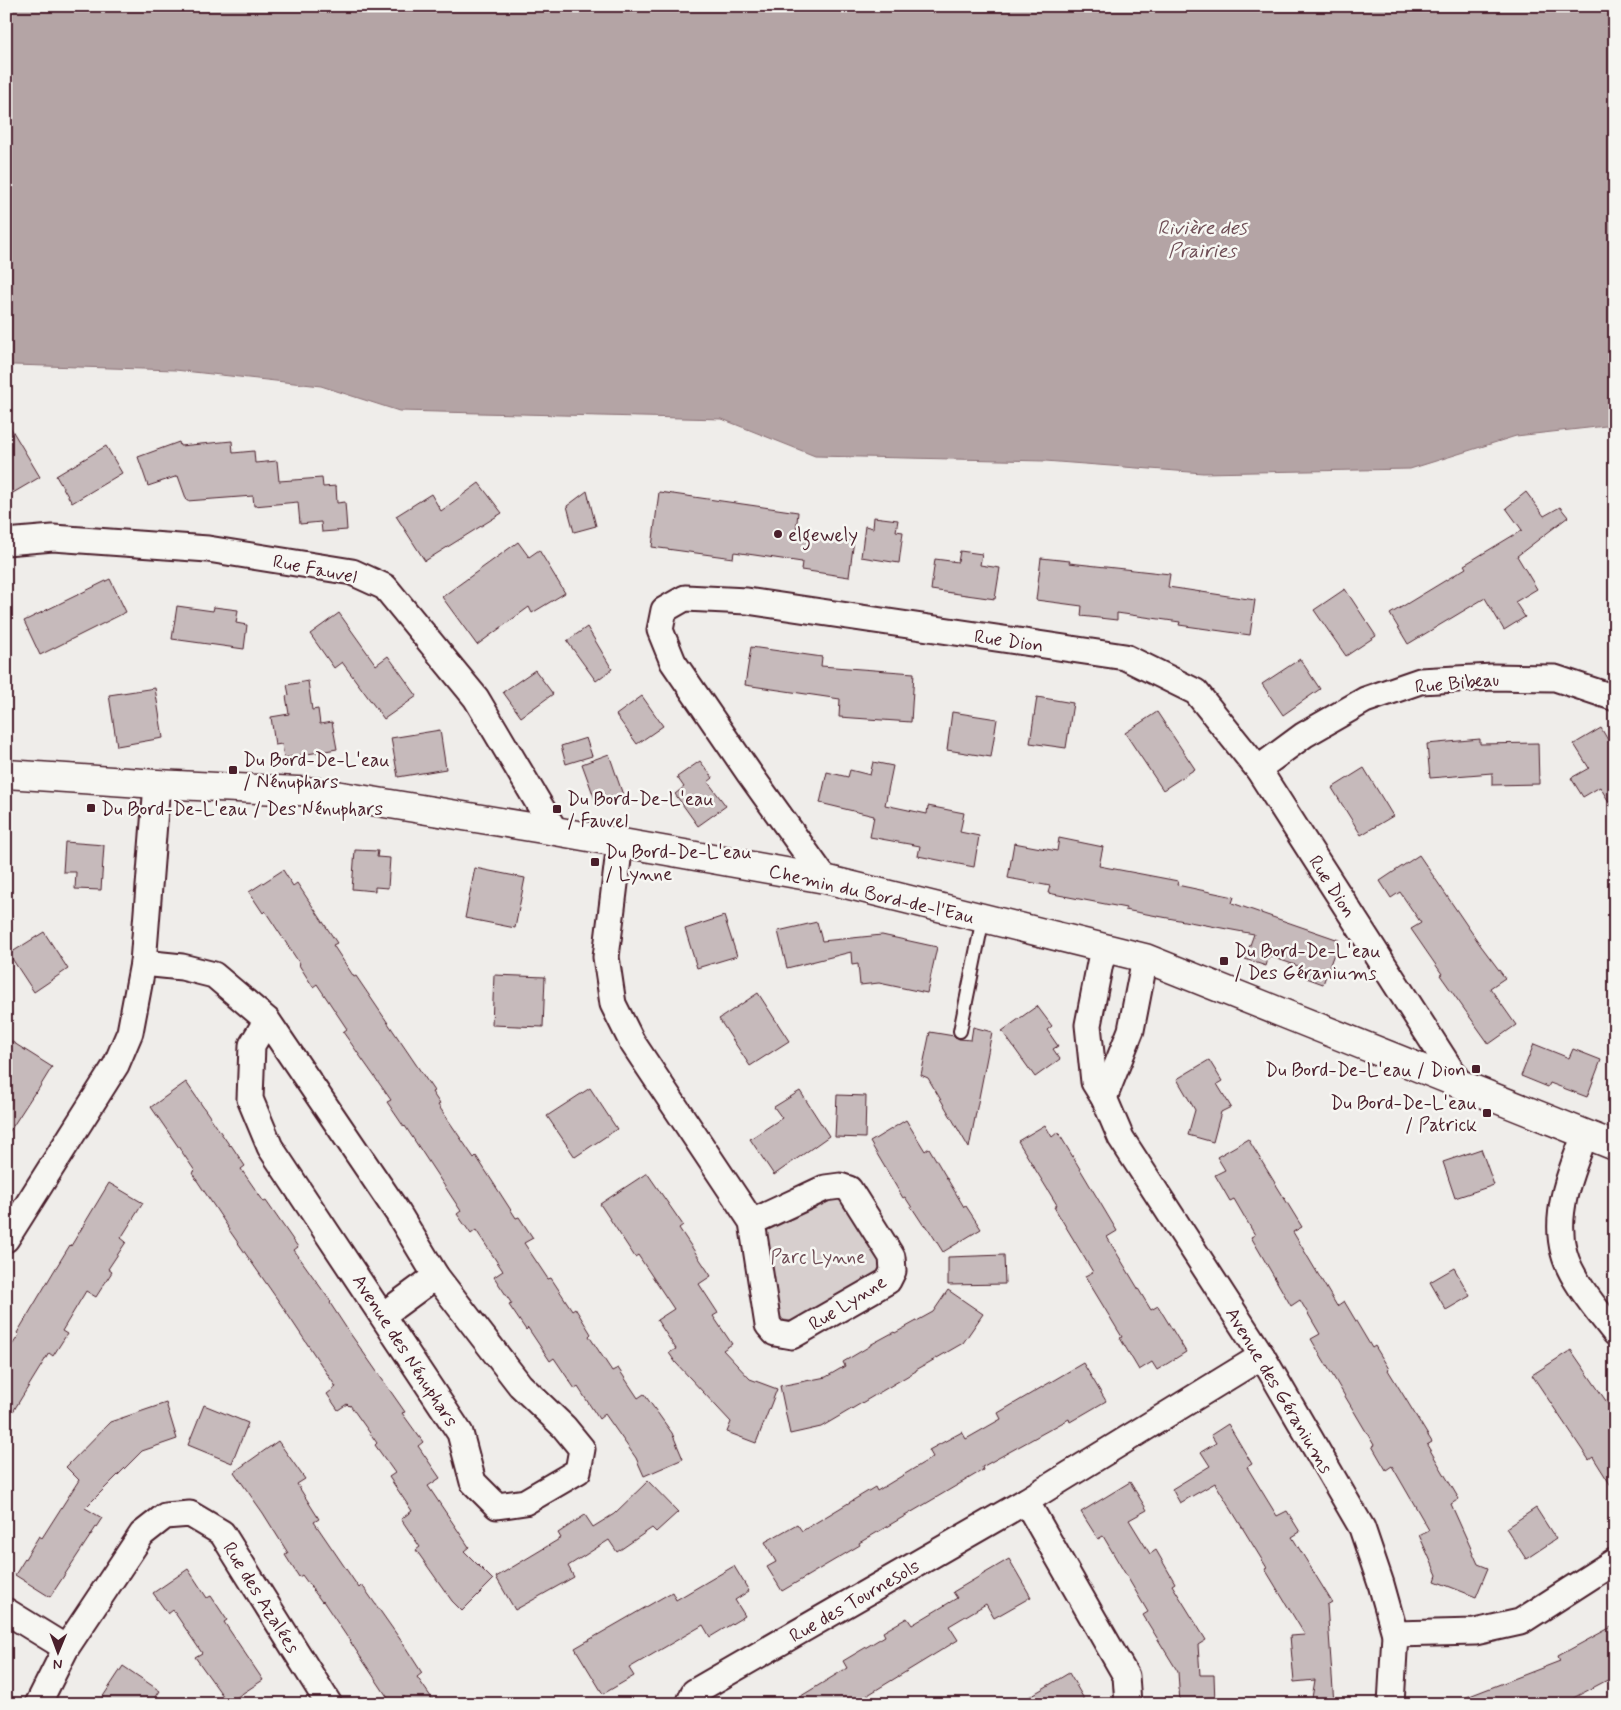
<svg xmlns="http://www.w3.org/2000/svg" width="1621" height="1710" viewBox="0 0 1621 1710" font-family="Mynerve,sans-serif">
	<rect width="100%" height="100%" fill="#efedea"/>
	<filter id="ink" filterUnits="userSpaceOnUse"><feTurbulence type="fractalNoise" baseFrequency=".02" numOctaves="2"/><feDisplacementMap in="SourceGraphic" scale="10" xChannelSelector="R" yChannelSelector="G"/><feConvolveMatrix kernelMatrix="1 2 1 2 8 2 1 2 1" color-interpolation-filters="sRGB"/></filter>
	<g filter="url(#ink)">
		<path fill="#d7cfce" stroke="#90777c" d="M 838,1199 L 845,1201 L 881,1257 L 882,1269 L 877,1277 L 798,1322 L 784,1320 L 778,1314 L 765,1229 L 825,1200 Z"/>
		<path fill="#b4a4a5" stroke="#8a6f74" d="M 6,6 L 1615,6 L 1615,425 L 1516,436 L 1410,469 L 1203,473 L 1045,461 L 815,456 L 722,419 L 399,411 L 321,386 L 175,370 L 14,365 L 6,366 Z"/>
		<g fill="#c6babb" stroke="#4a1f2b">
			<path d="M 6,420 L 40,477 L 6,497 Z"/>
			<path d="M 232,441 L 233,453 L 254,451 L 255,463 L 277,461 L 279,481 L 322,478 L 323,487 L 336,486 L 337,503 L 345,502 L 347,530 L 322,532 L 321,522 L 300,524 L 298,502 L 254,506 L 253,496 L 187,501 L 178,476 L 148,486 L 138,457 L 179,442 L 180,446 Z"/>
			<path d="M 106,446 L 122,473 L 72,503 L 56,476 Z"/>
			<path d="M 479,483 L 502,513 L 425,561 L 396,516 L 431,494 L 441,511 Z"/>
			<path d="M 587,491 L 596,526 L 574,532 L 567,506 Z"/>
			<path d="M 659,492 L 798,512 L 796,532 L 854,540 L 849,577 L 801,570 L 802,562 L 734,552 L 733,558 L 652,547 Z"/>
			<path d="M 1526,492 L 1544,516 L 1560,507 L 1568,517 L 1517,556 L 1537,589 L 1515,602 L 1525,617 L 1504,630 L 1485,598 L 1408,644 L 1390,614 L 1466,568 L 1464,565 L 1522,530 L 1506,508 Z"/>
			<path d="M 874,517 L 898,520 L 896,531 L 903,532 L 899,563 L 861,557 L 865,526 L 873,528 Z"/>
			<path d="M 518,542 L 529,557 L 539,550 L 565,593 L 532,613 L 529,607 L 477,645 L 442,597 Z"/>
			<path d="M 960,551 L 982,554 L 980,565 L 1000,568 L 995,599 L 931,590 L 935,559 L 958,562 Z"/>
			<path d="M 1041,558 L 1070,561 L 1069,563 L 1170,574 L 1168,587 L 1255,600 L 1250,635 L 1179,625 L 1180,622 L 1117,613 L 1117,620 L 1081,616 L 1082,606 L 1036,600 Z"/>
			<path d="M 110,579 L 126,612 L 40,655 L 24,621 Z"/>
			<path d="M 1345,589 L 1376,636 L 1346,656 L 1314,610 Z"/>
			<path d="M 177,606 L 213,611 L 214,607 L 238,610 L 236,623 L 247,625 L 244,649 L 172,639 Z"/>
			<path d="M 339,613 L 376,665 L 388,656 L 417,696 L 384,719 L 342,662 L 334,668 L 310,634 Z"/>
			<path d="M 587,627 L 612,669 L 596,681 L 567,641 Z"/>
			<path d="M 751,647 L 822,657 L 821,666 L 914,673 L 911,722 L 839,717 L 840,699 L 745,685 Z"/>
			<path d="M 1300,659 L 1320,689 L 1283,715 L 1262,684 Z"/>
			<path d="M 535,670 L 553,694 L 521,717 L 503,692 Z"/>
			<path d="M 308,681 L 312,710 L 318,709 L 320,724 L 332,722 L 337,749 L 284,758 L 282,744 L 275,745 L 271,717 L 289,714 L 286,696 L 289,695 L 287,685 Z"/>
			<path d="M 155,688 L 163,738 L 117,746 L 109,695 Z"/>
			<path d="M 642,696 L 663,726 L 637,744 L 616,715 Z"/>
			<path d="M 1037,697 L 1073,703 L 1066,748 L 1030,743 Z"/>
			<path d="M 952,712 L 997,719 L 991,757 L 947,750 Z"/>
			<path d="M 1157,712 L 1195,769 L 1163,790 L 1125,733 Z"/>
			<path d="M 1601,728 L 1615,752 L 1615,812 L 1600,787 L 1583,797 L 1571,778 L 1589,768 L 1574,744 Z"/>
			<path d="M 440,730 L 446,769 L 398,777 L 391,738 Z"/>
			<path d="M 586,738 L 592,756 L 566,764 L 561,746 Z"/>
			<path d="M 1480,739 L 1480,744 L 1538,743 L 1539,784 L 1492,785 L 1492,773 L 1430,778 L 1427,744 Z"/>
			<path d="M 609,754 L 623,795 L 597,805 L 582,764 Z"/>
			<path d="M 700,761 L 713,778 L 708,782 L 726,806 L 698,826 L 675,794 L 684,787 L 677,777 Z"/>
			<path d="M 873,762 L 893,766 L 885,805 L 927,814 L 928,806 L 964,813 L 960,832 L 979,836 L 974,867 L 918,856 L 920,846 L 870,837 L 874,816 L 820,803 L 827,772 L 848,777 L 850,770 L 870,775 Z"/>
			<path d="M 1364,768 L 1393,816 L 1361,835 L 1332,788 Z"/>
			<path d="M 1059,838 L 1103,847 L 1099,866 L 1178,881 L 1177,885 L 1234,897 L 1232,903 L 1339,940 L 1323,984 L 1301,976 L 1304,968 L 1269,956 L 1266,966 L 1245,959 L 1254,934 L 1125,910 L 1126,908 L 1048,893 L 1050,886 L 1008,878 L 1014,843 L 1057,851 Z"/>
			<path d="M 65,842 L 104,845 L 101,890 L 75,889 L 76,872 L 63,872 Z"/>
			<path d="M 355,850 L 378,851 L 377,857 L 390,858 L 388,888 L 375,887 L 375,891 L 352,889 Z"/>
			<path d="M 1419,855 L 1481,946 L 1505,978 L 1490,988 L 1516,1025 L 1489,1044 L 1440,975 L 1442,974 L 1411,929 L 1421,923 L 1400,892 L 1391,898 L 1380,881 Z"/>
			<path d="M 475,868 L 525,878 L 515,928 L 465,918 Z"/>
			<path d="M 283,870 L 293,886 L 297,883 L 337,943 L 333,945 L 354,977 L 356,976 L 434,1091 L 432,1092 L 440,1104 L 438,1105 L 474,1158 L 476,1156 L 516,1218 L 519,1217 L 533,1238 L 524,1243 L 548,1279 L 551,1278 L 572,1310 L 575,1308 L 591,1334 L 589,1336 L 612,1371 L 618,1368 L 638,1398 L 644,1394 L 672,1433 L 683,1459 L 644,1476 L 636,1458 L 605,1414 L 599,1419 L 578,1387 L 575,1389 L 554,1358 L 550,1361 L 528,1328 L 526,1330 L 509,1305 L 512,1304 L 494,1277 L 503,1271 L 476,1230 L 471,1234 L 457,1214 L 461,1211 L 405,1126 L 404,1127 L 387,1102 L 391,1100 L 343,1032 L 347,1029 L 317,984 L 313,987 L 299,965 L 300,964 L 265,911 L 263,913 L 249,892 Z"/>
			<path d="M 724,916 L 737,956 L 697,968 L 685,929 Z"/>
			<path d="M 817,922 L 822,941 L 882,935 L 937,947 L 927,993 L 879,983 L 860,985 L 858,964 L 852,965 L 851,952 L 787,968 L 778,931 Z"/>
			<path d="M 44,932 L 68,969 L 34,992 L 9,954 Z"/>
			<path d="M 494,975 L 545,977 L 543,1027 L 492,1025 Z"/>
			<path d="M 758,993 L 789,1041 L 750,1066 L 719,1019 Z"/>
			<path d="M 1037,1006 L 1052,1026 L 1047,1030 L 1058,1046 L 1053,1049 L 1060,1059 L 1035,1077 L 1002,1031 Z"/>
			<path d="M 973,1027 L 992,1032 L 969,1148 L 928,1078 L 921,1075 L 930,1032 L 954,1036 L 959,1039 L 971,1040 Z"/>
			<path d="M 6,1038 L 52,1067 L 36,1093 L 35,1092 L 6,1137 Z"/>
			<path d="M 1534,1044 L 1569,1058 L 1573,1049 L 1601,1060 L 1587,1097 L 1550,1083 L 1548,1087 L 1521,1076 Z"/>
			<path d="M 1209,1060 L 1222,1081 L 1217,1084 L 1231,1107 L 1221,1112 L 1213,1142 L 1188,1135 L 1195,1110 L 1177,1079 Z"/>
			<path d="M 186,1082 L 230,1146 L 231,1145 L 245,1166 L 241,1169 L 264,1202 L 266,1201 L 298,1247 L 294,1250 L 331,1302 L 330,1303 L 347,1329 L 405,1412 L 402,1413 L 423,1442 L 418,1446 L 440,1478 L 428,1486 L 469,1547 L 464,1551 L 493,1580 L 462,1611 L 452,1601 L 416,1550 L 420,1547 L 401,1519 L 412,1511 L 389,1477 L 395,1473 L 375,1445 L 377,1443 L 350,1405 L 349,1406 L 347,1404 L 338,1410 L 327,1394 L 336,1387 L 282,1306 L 227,1227 L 228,1227 L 192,1173 L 195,1171 L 151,1107 Z"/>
			<path d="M 590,1088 L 617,1129 L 575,1157 L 547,1116 Z"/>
			<path d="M 800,1091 L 829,1136 L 774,1175 L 750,1139 L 782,1118 L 774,1107 Z"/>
			<path d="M 837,1095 L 866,1096 L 865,1138 L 835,1137 Z"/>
			<path d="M 906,1120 L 925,1151 L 929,1148 L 964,1207 L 966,1206 L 981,1229 L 943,1252 L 926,1225 L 924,1226 L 905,1197 L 903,1198 L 870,1142 Z"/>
			<path d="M 1045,1125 L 1052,1137 L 1058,1132 L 1117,1231 L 1107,1237 L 1151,1310 L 1158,1306 L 1186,1352 L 1157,1370 L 1152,1362 L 1139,1370 L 1120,1338 L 1122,1337 L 1085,1276 L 1093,1272 L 1054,1207 L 1057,1205 L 1018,1141 Z"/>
			<path d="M 1248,1139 L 1302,1227 L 1293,1232 L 1337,1306 L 1344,1301 L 1372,1348 L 1375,1346 L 1389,1369 L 1388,1370 L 1432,1442 L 1427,1445 L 1459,1499 L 1451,1504 L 1478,1564 L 1488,1568 L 1476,1597 L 1435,1581 L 1437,1575 L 1419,1535 L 1429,1530 L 1392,1466 L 1386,1470 L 1372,1446 L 1374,1445 L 1311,1339 L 1320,1334 L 1300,1300 L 1291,1306 L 1251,1237 L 1255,1235 L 1234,1199 L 1230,1201 L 1215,1175 L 1225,1170 L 1217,1157 Z"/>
			<path d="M 1481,1149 L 1494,1185 L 1455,1198 L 1443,1162 Z"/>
			<path d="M 647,1173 L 683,1225 L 679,1228 L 711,1276 L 699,1284 L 718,1313 L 713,1316 L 732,1344 L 723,1350 L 750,1379 L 777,1389 L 756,1443 L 727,1432 L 731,1422 L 676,1363 L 669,1353 L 676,1349 L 657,1320 L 674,1309 L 638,1255 L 635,1257 L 600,1204 Z"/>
			<path d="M 109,1183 L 143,1203 L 121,1238 L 126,1242 L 108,1269 L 112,1272 L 96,1297 L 86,1291 L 62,1331 L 67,1334 L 53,1356 L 49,1353 L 6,1423 L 6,1354 L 19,1335 L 17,1333 L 54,1271 L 70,1245 L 71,1246 Z"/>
			<path d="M 1004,1255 L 1005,1284 L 948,1285 L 948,1257 Z"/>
			<path d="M 1454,1268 L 1470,1296 L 1446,1310 L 1430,1282 Z"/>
			<path d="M 948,1290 L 983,1314 L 963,1343 L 916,1370 L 916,1371 L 821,1427 L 790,1434 L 780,1386 L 826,1377 L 845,1366 L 843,1362 L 870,1346 L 870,1345 L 894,1332 L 895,1333 L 933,1312 Z"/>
			<path d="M 1571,1350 L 1615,1414 L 1615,1492 L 1593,1457 L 1589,1460 L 1532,1375 Z"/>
			<path d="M 1083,1363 L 1106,1401 L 1070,1422 L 1069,1419 L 982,1467 L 983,1470 L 859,1543 L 860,1545 L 782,1591 L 767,1567 L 776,1562 L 765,1542 L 797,1524 L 802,1531 L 875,1487 L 877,1491 L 933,1457 L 929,1450 L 962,1432 L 966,1439 L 1001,1419 L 998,1413 Z"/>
			<path d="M 166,1403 L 177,1439 L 142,1451 L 85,1508 L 102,1518 L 50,1597 L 15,1575 L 39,1536 L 42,1538 L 79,1480 L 66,1467 L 110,1422 Z"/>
			<path d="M 204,1405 L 248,1423 L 232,1463 L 188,1445 Z"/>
			<path d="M 1228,1424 L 1252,1464 L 1247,1467 L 1277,1516 L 1287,1511 L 1300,1532 L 1292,1537 L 1332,1602 L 1327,1605 L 1334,1704 L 1311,1704 L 1315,1680 L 1294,1682 L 1290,1636 L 1305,1635 L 1265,1569 L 1267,1568 L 1215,1483 L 1180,1503 L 1172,1489 L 1210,1466 L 1201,1452 L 1216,1443 L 1211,1435 Z"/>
			<path d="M 278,1441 L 305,1479 L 297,1484 L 319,1519 L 314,1522 L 359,1588 L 362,1585 L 402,1642 L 422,1673 L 417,1677 L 436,1704 L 392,1704 L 323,1601 L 322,1602 L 302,1575 L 299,1577 L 285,1555 L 288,1553 L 263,1513 L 234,1472 Z"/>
			<path d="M 648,1481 L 678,1512 L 656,1532 L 652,1528 L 617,1552 L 609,1540 L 568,1566 L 574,1577 L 515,1610 L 496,1577 L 561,1538 L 558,1533 L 585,1515 L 593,1527 L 614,1514 Z"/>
			<path d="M 1130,1482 L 1147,1510 L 1129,1520 L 1150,1554 L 1156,1550 L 1175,1583 L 1172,1585 L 1206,1640 L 1198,1645 L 1200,1675 L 1214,1675 L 1215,1704 L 1180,1704 L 1178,1672 L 1143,1615 L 1148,1612 L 1103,1536 L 1098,1539 L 1081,1512 Z"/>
			<path d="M 1536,1508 L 1556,1539 L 1526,1559 L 1506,1528 Z"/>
			<path d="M 1009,1559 L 1031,1597 L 994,1618 L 986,1604 L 949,1626 L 958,1640 L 853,1704 L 788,1704 L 847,1668 L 843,1661 L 885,1636 L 883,1632 L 907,1618 L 912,1625 L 957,1598 L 953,1592 Z"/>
			<path d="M 734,1566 L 749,1591 L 735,1600 L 745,1616 L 710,1637 L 703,1625 L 629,1668 L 634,1676 L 603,1694 L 575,1648 L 672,1592 L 676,1600 Z"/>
			<path d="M 188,1569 L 207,1598 L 211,1596 L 227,1620 L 224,1622 L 263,1680 L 228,1703 L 195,1657 L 202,1653 L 173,1610 L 168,1614 L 153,1593 Z"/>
			<path d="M 1615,1625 L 1615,1676 L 1562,1704 L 1454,1704 L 1454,1702 L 1560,1661 L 1558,1656 Z"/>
			<path d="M 123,1666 L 160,1691 L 151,1704 L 98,1704 Z"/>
			<path d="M 1069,1673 L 1087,1704 L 1017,1704 Z"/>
		</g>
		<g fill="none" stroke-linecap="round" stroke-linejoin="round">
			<g stroke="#4a1f2b" stroke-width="16">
				<path id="service" d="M 960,1031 L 983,918"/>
			</g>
			<g stroke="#4a1f2b" stroke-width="29">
				<g id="minor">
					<path d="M 6,542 L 53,538 L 208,549 L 352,572 L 385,587 L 476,698 L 555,831"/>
					<path d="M 1258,769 L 1304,735 L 1365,700 L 1420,681 L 1493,677 L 1555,678 L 1615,698"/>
					<path d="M 620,843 L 606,957 L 613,1004 L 632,1042 L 752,1222 L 768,1325 L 775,1333 L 792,1336 L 888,1281 L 893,1271 L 892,1257 L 849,1189 L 840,1186 L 825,1188 L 752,1222"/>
					<path d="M 825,879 L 749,773 L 673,662 L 660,630 L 664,610 L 685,598 L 747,601 L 1125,657 L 1196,692 L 1258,769 L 1460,1084"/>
					<path d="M 1106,949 L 1100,963 L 1088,1025 L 1094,1082 L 1104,1098 L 1121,1138 L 1262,1356 L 1362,1528 L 1381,1584 L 1395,1634 L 1391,1704"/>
					<path d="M 143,963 L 182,967 L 214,975 L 267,1020 L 398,1213 L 436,1276 L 520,1385 L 564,1427 L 582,1449 L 578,1471 L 525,1502 L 497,1506 L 473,1482 L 460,1433 L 270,1147 L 250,1099 L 252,1045 L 267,1020"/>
					<path d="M 1104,1098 L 1131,1030 L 1145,958"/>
					<path d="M 1585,1135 C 1571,1171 1553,1213 1564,1253 C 1571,1280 1598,1311 1615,1333"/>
					<path d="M 6,1239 L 116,1065 L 130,1032 L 143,963 L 157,784"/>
					<path d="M 383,1315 L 436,1276"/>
					<path d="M 1026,1501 L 1126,1676 L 1128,1704"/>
					<path d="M 6,1611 L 66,1648"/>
					<path d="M 1395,1634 L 1475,1632 L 1520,1622 L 1615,1561"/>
					<path d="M 38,1704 L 66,1648 L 142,1534 L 165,1516 L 190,1514 L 222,1533 L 329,1704"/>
					<path d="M 689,1704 L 694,1692 L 1026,1501 L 1262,1356"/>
				</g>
			</g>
			<g stroke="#4a1f2b" stroke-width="31">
				<path id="tertiary" d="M 6,774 L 157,784 L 317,792 L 555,831 L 825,879 L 1145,958 L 1615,1146"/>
			</g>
			<use href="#service" stroke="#f6f6f2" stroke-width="12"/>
			<use href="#minor" stroke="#f6f6f2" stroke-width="25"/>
			<use href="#tertiary" stroke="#f6f6f2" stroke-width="28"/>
		</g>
	</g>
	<g fill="#4a1f2b" stroke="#f6f6f2" stroke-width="2">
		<circle cx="778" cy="534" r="5"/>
		<rect x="228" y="765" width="10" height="10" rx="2.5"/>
		<rect x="86" y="803" width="10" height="10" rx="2.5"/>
		<rect x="552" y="804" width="10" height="10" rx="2.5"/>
		<rect x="590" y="857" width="10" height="10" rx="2.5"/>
		<rect x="1219" y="956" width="10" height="10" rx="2.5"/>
		<rect x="1471" y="1064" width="10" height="10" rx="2.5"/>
		<rect x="1482" y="1108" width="10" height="10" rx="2.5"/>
	</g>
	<g text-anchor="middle" stroke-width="5" stroke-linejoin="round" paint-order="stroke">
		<g font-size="19" fill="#4a1f2b" stroke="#f6f6f2" text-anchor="start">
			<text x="788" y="541">elgewely</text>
			<text x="243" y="766">Du Bord-De-L'eau<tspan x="243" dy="22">/ Nénuphars</tspan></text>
			<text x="567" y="805">Du Bord-De-L'eau<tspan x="567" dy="22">/ Fauvel</tspan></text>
			<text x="101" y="815">Du Bord-De-L'eau / Des Nénuphars</text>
			<text x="605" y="858">Du Bord-De-L'eau<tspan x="605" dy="22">/ Lynne</tspan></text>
			<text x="1234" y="957">Du Bord-De-L'eau<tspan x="1234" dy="22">/ Des Géraniums</tspan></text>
			<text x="1466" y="1076" text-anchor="end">Du Bord-De-L'eau / Dion</text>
			<text x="1477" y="1109" text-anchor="end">Du Bord-De-L'eau<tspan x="1477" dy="22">/ Patrick</tspan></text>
		</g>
		<g font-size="19" fill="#4a1f2b" stroke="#f6f6f2">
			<text transform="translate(315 568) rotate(11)" y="7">Rue Fauvel</text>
			<text transform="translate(1009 640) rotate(8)" y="7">Rue Dion</text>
			<text transform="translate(1457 682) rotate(-5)" y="7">Rue Bibeau</text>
			<text transform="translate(1333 886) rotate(57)" y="7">Rue Dion</text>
			<text transform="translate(872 893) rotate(13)" y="7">Chemin du Bord-de-l'Eau</text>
			<text transform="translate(847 1302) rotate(-32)" y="7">Rue Lynne</text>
			<text transform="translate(406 1350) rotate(57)" y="7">Avenue des Nénuphars</text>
			<text transform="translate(1280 1390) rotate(59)" y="7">Avenue des Géraniums</text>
			<text transform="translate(262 1597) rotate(58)" y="7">Rue des Azalées</text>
			<text transform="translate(854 1600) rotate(-30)" y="7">Rue des Tournesols</text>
		</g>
		<g font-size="19" fill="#6d4b54" stroke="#f6f6f2">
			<text x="818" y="1263">Parc Lynne</text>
		</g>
		<g font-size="20" font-style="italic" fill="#6f4e56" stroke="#f6f6f2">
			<text x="1202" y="234">Rivière des<tspan x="1202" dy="23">Prairies</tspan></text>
		</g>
	</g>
	<rect width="1621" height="1710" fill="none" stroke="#f6f6f2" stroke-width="25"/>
	<rect x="12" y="12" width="1596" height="1685" fill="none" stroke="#4a1f2b" stroke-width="2" filter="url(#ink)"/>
	<g transform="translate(58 1652) rotate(181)" stroke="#f6f6f2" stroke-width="4" paint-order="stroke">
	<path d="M0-4L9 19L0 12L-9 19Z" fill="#4a1f2b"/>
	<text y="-8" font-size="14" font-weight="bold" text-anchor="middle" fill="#4a1f2b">N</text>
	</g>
</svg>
